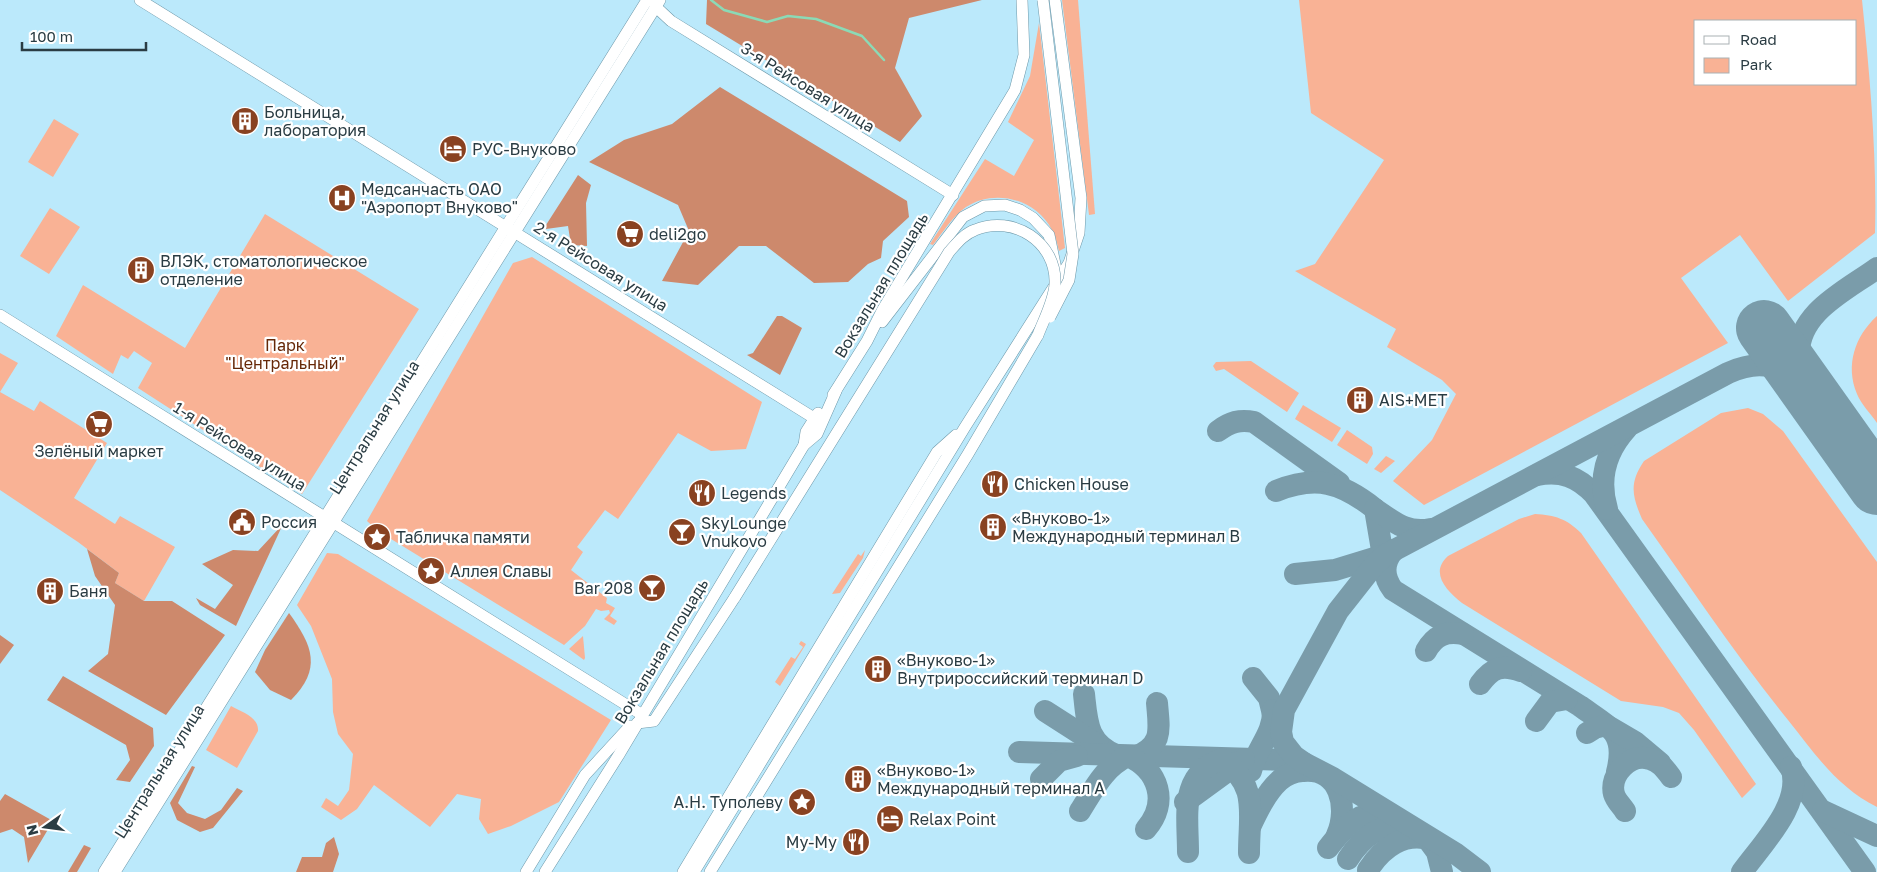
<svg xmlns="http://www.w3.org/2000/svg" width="1877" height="872" viewBox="0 0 1877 872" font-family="'Golos Text',sans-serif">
	<rect width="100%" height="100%" fill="#bbe9fb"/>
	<g fill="#f9b295" fill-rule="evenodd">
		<path d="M 1062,0 L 1078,0 L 1095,214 L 1089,215 Z"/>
		<path d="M 1299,0 L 1862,0 C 1870,77 1877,156 1875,233 L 1788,301 L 1740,235 L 1681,278 L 1728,343 L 1424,505 L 1393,481 L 1432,440 L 1456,394 L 1442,380 L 1387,347 L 1396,329 L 1295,271 L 1315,264 L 1384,160 L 1311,113 ZM 1856,21 L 1856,84 L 1696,84 L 1696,21 Z"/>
		<path d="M 1039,23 L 1065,248 L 1059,251 C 1057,244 1056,236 1052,230 C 1036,199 995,188 966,207 C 953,216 943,232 933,245 L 930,244 L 985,159 L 1014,176 L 1034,140 L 1008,122 L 1030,76 Z"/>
		<path d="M 54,119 L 79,134 L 53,177 L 28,162 Z"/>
		<path d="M 50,208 L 80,227 L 49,274 L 20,256 Z"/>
		<path d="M 265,214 L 419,309 L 302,494 L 138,388 L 152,363 L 134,351 L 128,359 L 121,355 L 113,374 L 56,336 L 83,285 L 185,348 Z"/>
		<path d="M 532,257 L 762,402 L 746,449 L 711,451 L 678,433 L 618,519 L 605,510 L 577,547 L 583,552 L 571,570 L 607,598 L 606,603 L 615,608 L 610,616 L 617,621 L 614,625 L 604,619 L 610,613 L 609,610 L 601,611 L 596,609 L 585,626 L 564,645 L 378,531 L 367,521 L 513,263 Z"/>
		<path d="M 1877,316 L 1877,423 C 1871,414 1861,404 1857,394 C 1845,365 1855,336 1877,316 Z"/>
		<path d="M 0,353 L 18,363 L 0,392 L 34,411 L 40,401 L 107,443 L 74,498 L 115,524 L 120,516 L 175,547 L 144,601 L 115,583 L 119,573 L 78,542 L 0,490 Z"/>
		<path d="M 1251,361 L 1299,393 L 1287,412 L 1224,369 L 1216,371 L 1213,366 L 1216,362 Z"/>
		<path d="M 1303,405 L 1341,428 L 1332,442 L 1295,419 Z"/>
		<path d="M 1748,408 L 1763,414 L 1783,431 L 1877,562 L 1877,807 C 1837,787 1815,754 1788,720 C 1736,656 1690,586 1642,519 C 1632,496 1629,483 1644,461 L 1721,413 Z"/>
		<path d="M 1347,430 L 1372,447 L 1373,454 L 1367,464 L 1337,445 Z"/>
		<path d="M 1386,456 L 1395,461 L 1381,473 L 1374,469 Z"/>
		<path d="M 1535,514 C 1555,515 1567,519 1581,533 L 1756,784 L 1742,798 L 1694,730 L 1679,713 L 1663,707 L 1621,701 L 1462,603 C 1447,591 1429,573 1448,556 L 1519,519 Z"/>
		<path d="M 865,550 L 863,558 L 840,593 L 832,594 L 858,554 L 861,556 Z"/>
		<path d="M 327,553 L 338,554 L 611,720 L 559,802 L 511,826 L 488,834 L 479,819 L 481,799 L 457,794 L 430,827 L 374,785 L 357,809 L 341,820 L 321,807 L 326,798 L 338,806 L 349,790 L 353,754 L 338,734 L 333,712 L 332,679 L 311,626 L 297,605 Z"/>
		<path d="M 583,636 L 585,658 L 584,660 L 569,649 Z"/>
		<path d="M 801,641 L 806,644 L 780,686 L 775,682 L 791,657 L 795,659 L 803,647 L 799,644 Z"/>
		<path d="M 231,706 C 242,712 259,717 258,731 L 237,768 L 206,750 Z"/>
	</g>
	<g fill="#cd896c">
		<path d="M 707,0 L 982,0 L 909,18 L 895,68 L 922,116 L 900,142 L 706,24 Z"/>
		<path d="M 720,87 L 907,201 L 909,217 L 883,241 L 881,258 L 868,264 L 848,282 L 814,283 L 766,246 L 739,246 L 698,285 L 662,281 L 689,231 L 678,205 L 589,162 L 624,140 L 672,124 Z"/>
		<path d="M 578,175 L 591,185 L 586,203 L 587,246 L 571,245 L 568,226 L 546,229 L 546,225 Z"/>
		<path d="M 777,316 L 782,316 L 802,328 L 780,375 L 747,355 L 753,353 Z"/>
		<path d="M 283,524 L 236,626 L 200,605 L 196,598 L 215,609 L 233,585 L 202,564 L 233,550 L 258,551 Z"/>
		<path d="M 87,549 L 119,573 L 115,583 L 144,601 L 172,601 L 225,635 L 166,715 L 88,671 L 108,654 L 115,605 L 95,576 Z"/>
		<path d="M 289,613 C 313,646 322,669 291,700 L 270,690 L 255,672 L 265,650 Z"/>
		<path d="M 0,635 L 14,645 L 0,664 Z"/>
		<path d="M 63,676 L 153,728 L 154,746 L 130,782 L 116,780 L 130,760 L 126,745 L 47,700 Z"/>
		<path d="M 192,766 L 195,767 L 178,803 L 187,813 L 205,819 L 221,810 L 237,788 L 243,791 L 213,828 L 200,832 L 177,820 L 170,803 Z"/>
		<path d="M 5,794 L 53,821 L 28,863 L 24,837 L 12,829 L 0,833 L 0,801 Z"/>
		<path d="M 334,837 L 339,854 L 333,872 L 296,872 L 302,857 L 322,857 L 326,843 Z"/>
		<path d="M 84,845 L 91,848 L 77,872 L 68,872 Z"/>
	</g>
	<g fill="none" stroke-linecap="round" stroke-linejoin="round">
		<path stroke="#8bdab6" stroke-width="2.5" d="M 711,0 L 724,10 L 767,22 L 788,16 L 816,19 L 862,36 L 884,60"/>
		<g stroke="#7a9caa" stroke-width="22">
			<path d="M 1809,390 C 1805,379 1800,368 1799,357 C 1796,313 1847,290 1877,268"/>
			<path d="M 1218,431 C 1230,422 1240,419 1254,422 L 1339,483"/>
			<path d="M 1537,475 C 1561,470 1578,477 1594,494 L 1865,872"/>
			<path d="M 1276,491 C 1316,475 1341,482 1375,509 L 1385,568"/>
			<path d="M 1375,509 C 1394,522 1407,534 1431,529"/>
			<path d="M 1607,509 C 1598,479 1606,451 1627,428"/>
			<path d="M 1394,550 C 1382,563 1383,577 1393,590 L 1580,706 C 1609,727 1627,732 1617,772"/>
			<path d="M 1295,574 L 1335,570 L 1384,555"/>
			<path d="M 1426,651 C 1435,635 1446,631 1463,634"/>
			<path d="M 1253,678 L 1269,698 L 1275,723"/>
			<path d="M 1480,684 C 1492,668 1501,664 1521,671"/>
			<path d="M 1084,694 C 1087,722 1087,744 1118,756"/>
			<path d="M 1045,711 L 1098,745"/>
			<path d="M 1536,721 L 1550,702 L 1567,699"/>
			<path d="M 1587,733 L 1595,728 L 1606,725 L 1635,742 L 1660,763"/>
			<path d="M 1019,752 L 1291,760 L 1304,763"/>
			<path d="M 1135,757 C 1164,745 1159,729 1157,703"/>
			<path d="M 1251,771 C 1256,748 1274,734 1273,710"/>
			<path d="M 1041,779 L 1059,761 L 1077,756"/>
			<path d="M 1185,802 L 1244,759"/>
			<path d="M 1080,811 C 1094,789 1104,767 1128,756 C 1159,770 1169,803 1146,829"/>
			<path d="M 1625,811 C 1622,806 1616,801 1614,794 C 1609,775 1630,752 1650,759 C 1660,762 1665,769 1671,777"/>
			<path d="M 1823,811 L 1877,836"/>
			<path d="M 1250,827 C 1257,812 1266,793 1279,781 C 1285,775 1295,771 1303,771 C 1340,767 1349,808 1337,835"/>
			<path d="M 1426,837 L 1437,852 L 1442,872"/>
			<path d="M 1328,848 C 1346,825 1361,806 1394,817"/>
			<path d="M 1188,852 C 1188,815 1179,774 1222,759 C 1259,786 1249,812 1249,853"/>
			<path d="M 1348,859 C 1363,836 1379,824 1407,826"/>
			<path d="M 1368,870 C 1382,848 1404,831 1432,840"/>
			<path d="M 1480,872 L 1455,853 L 1333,778 L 1304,763 L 1294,756 L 1283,742 L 1281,732 L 1284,710 L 1338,611 L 1375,564 L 1387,554 L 1728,373 C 1764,357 1782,367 1809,391"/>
			<path d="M 1742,872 C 1762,844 1804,803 1791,767"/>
		</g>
		<path stroke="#7a9caa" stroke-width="56" d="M 1764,328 L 1877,487"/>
		<g stroke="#6d98a9" stroke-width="12">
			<g id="secondary">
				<path d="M 140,0 C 364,140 590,277 814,418"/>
				<path d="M 653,1 L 656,7 L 671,21 L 953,195"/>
				<path d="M 0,315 L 641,714"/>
				<path d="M 882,322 L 963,217 L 984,206 L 1005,205 L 1020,210 L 1033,218 L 1049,235 L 1056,269"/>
				<path d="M 833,395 L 867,341 L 883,309 L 1015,90 L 1024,55 L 1022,0"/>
				<path d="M 804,445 L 806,432 L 818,413"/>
				<path d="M 637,723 L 654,721 L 735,597"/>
				<path d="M 104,872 L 647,0"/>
				<path d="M 115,872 L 660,0"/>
				<path d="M 526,872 L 585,775 L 630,726"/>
				<path d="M 545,872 L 620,753 L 804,445 L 817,434 L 836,391"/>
				<path d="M 683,872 L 937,452 L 956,435"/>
				<path d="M 694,872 L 965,427 L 1069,263 L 1079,233 L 1081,198 L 1055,0"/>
				<path d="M 710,872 L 968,454 L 1038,335"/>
			</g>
		</g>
		<use href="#secondary" stroke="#fff" stroke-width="11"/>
		<g stroke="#6d98a9" stroke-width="12" stroke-linecap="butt">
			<g id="secondary-bridge">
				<path d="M 1043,0 L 1073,254 L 1069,280 L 1050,317"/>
				<path d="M 735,597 L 949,252 C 957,243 964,234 975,230 C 1013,214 1057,242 1055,284 C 1054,301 1044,319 1038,335"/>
			</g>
		</g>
		<use href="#secondary-bridge" stroke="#fff" stroke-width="11"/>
	</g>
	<defs>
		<g id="building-disc" transform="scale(1.4375)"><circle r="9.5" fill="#894221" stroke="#fff"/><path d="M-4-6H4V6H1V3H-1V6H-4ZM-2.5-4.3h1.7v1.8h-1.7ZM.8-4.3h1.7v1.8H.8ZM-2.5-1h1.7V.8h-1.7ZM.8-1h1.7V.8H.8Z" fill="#fff"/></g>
		<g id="hotel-disc" transform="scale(1.4375)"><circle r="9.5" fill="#894221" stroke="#fff"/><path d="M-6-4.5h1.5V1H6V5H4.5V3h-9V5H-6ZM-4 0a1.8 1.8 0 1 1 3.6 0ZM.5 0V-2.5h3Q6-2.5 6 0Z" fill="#fff"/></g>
		<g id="hospital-disc" transform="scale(1.4375)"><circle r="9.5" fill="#894221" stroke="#fff"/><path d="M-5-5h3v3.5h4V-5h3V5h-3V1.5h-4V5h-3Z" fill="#fff"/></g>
		<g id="supermarket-disc" transform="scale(1.4375)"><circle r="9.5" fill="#894221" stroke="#fff"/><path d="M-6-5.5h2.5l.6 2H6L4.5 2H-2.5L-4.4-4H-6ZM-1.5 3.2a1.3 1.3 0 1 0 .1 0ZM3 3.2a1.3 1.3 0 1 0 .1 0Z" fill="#fff"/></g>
		<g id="restaurant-disc" transform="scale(1.4375)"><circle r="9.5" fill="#894221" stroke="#fff"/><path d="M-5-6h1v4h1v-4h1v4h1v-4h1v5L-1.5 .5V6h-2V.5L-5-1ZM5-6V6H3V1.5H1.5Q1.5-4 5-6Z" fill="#fff"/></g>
		<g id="civic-disc" transform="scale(1.4375)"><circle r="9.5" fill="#894221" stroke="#fff"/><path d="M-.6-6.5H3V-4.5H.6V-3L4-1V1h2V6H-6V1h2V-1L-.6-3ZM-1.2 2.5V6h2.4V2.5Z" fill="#fff"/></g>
		<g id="bar-disc" transform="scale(1.4375)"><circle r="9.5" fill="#894221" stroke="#fff"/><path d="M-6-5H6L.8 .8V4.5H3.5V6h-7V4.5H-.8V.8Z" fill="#fff"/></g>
		<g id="sight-disc" transform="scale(1.4375)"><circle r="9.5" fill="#894221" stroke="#fff"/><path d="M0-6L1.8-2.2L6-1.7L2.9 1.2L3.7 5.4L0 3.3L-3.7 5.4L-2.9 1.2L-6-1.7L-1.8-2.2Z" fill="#fff"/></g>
	</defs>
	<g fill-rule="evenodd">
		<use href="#building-disc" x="245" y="121"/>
		<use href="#hotel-disc" x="453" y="149"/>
		<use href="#hospital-disc" x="342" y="198"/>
		<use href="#supermarket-disc" x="630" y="234"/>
		<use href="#building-disc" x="141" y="270"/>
		<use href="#building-disc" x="1360" y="400"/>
		<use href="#supermarket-disc" x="99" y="424"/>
		<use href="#restaurant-disc" x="995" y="484"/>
		<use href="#restaurant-disc" x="702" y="493"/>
		<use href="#civic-disc" x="242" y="522"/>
		<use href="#building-disc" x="993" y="527"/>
		<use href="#bar-disc" x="682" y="532"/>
		<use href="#sight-disc" x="377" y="537"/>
		<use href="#sight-disc" x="431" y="571"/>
		<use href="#bar-disc" x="652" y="588"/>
		<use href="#building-disc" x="50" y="591"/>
		<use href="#building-disc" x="878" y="669"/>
		<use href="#building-disc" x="858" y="779"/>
		<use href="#sight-disc" x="802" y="802"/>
		<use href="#hotel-disc" x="890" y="819"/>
		<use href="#restaurant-disc" x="856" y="842"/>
	</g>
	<g text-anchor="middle" stroke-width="4.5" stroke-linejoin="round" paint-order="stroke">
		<g font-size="16" fill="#2a3c43" stroke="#fff">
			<text transform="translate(808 87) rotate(32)" y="6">3-я Рейсовая улица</text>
			<text transform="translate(601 266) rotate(32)" y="6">2-я Рейсовая улица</text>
			<text transform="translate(881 285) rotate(-59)" y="6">Вокзальная площадь</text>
			<text transform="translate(374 427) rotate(-58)" y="6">Центральная улица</text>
			<text transform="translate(240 446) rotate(32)" y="6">1-я Рейсовая улица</text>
			<text transform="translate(661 651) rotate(-59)" y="6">Вокзальная площадь</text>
			<text transform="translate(159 771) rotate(-58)" y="6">Центральная улица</text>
		</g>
		<g font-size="16" fill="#2a3c43" stroke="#fff" text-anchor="start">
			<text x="264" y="118">Больница,<tspan x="264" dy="18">лаборатория</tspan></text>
			<text x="472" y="155">РУС-Внуково</text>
			<text x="361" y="195">Медсанчасть ОАО<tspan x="361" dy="18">"Аэропорт Внуково"</tspan></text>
			<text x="649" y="240">deli2go</text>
			<text x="160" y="267">ВЛЭК, стоматологическое<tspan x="160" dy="18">отделение</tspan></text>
			<text x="1379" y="406">AIS+MET</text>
			<text x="99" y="457" text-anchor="middle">Зелёный маркет</text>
			<text x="1014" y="490">Chicken House</text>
			<text x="721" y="499">Legends</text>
			<text x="1012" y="524">«Внуково-1»<tspan x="1012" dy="18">Международный терминал B</tspan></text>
			<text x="261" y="528">Россия</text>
			<text x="701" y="529">SkyLounge<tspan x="701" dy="18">Vnukovo</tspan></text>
			<text x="396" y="543">Табличка памяти</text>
			<text x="450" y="577">Аллея Славы</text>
			<text x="633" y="594" text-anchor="end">Bar 208</text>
			<text x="69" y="597">Баня</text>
			<text x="897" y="666">«Внуково-1»<tspan x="897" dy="18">Внутрироссийский терминал D</tspan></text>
			<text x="877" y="776">«Внуково-1»<tspan x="877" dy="18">Международный терминал А</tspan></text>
			<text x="783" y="808" text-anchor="end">А.Н. Туполеву</text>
			<text x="909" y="825">Relax Point</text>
			<text x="837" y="848" text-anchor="end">Му-Му</text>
		</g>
		<g font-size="16" fill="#662807" stroke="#fff">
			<text x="285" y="351">Парк<tspan x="285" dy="18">"Центральный"</tspan></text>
		</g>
	</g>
	<rect x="1694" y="20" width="162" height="65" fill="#ffffff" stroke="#aab1b4"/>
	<rect x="1704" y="36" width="25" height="8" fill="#ffffff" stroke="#aab1b4"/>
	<text x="1740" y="45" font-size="15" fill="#2a3c43">Road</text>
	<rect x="1704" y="58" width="25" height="15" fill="#f9b295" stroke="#aab1b4"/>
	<text x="1740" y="70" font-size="15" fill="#2a3c43">Park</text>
	<g transform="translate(45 827) rotate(256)" stroke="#ffffff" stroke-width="4" paint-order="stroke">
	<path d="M0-4L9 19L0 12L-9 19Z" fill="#2a3c43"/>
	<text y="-8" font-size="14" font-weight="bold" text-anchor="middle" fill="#2a3c43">N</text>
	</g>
	<path d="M22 42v8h124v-8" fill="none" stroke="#2a3c43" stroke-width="2.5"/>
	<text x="30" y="42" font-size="15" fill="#2a3c43" stroke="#ffffff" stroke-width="4" paint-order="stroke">100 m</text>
</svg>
